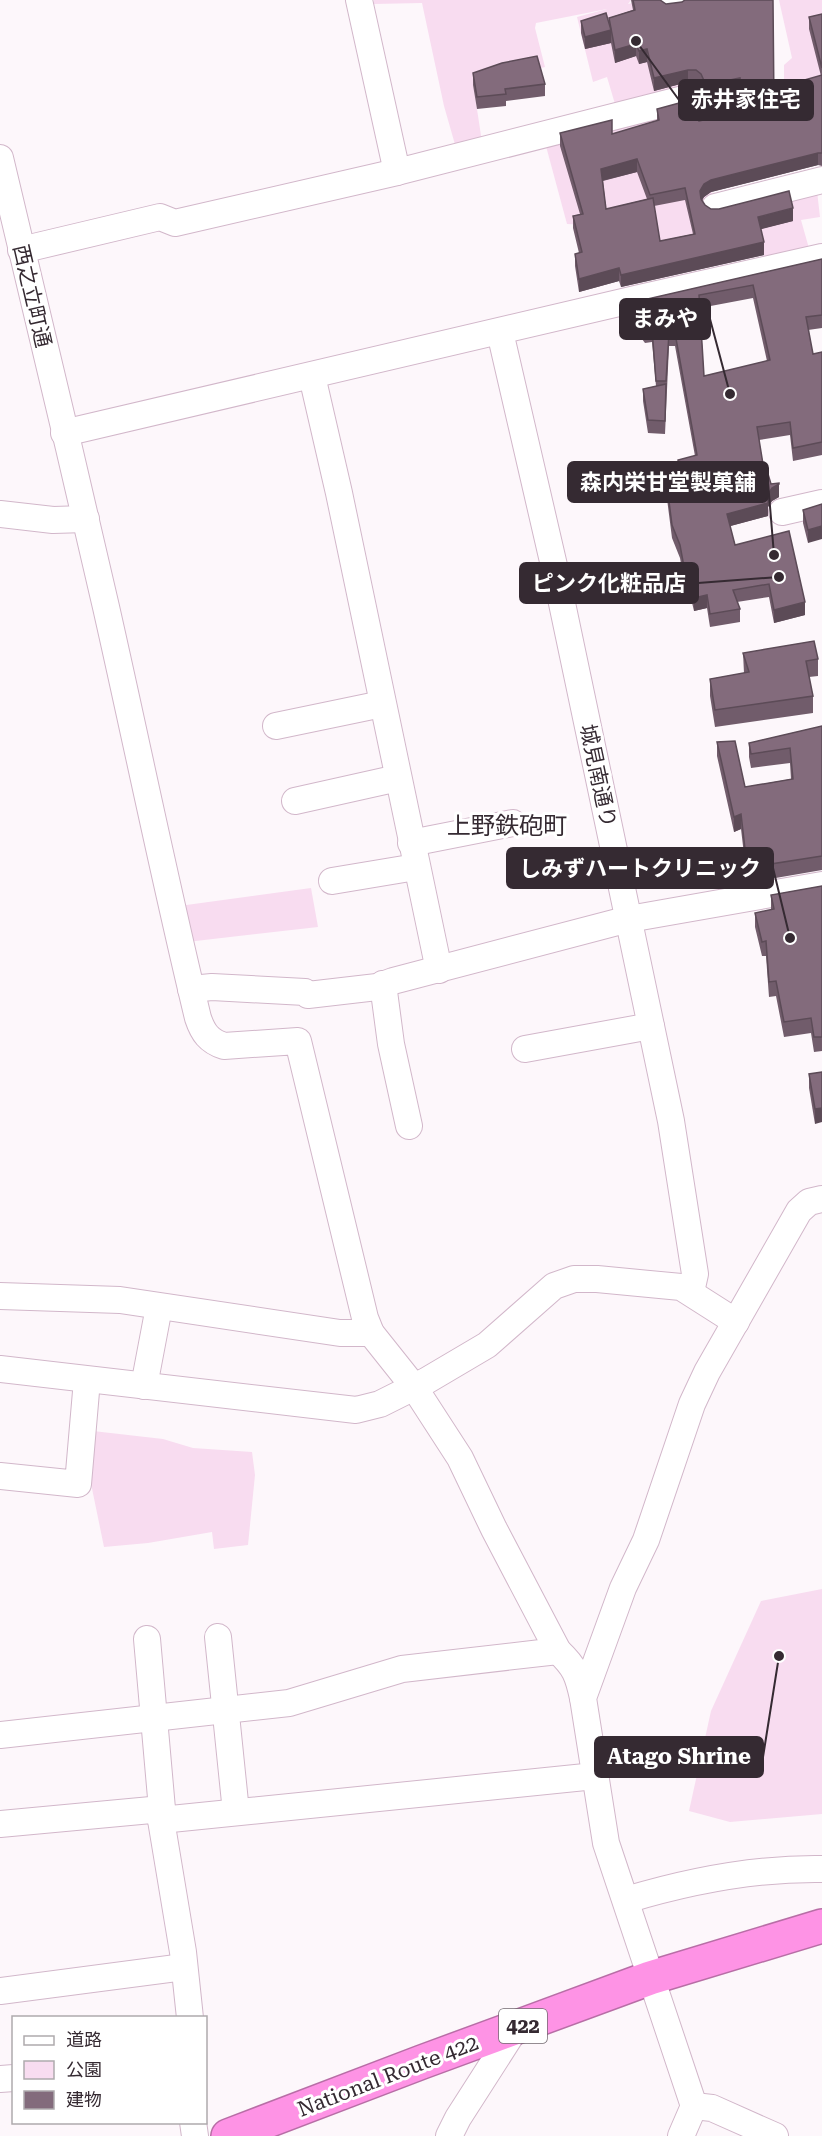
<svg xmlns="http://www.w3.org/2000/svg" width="822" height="2136" viewBox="0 0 822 2136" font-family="'Roboto Serif','Noto Sans JP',serif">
	<rect width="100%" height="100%" fill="#fdf7fb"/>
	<g fill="#f8dcf0">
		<path d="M 374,0 L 631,0 L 628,4 L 645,0 L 669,0 L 689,89 L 615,104 L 607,77 L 593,82 L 577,17 L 607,9 L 536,23 L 535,28 L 545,67 L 473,83 L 482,142 L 456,148 L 444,106 L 422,3 L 374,4 Z"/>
		<path d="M 779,0 L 822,0 L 822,87 L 805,92 L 784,95 L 784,65 L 792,58 Z"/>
		<path d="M 691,97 L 714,202 L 694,241 L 598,261 L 587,225 L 567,224 L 543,135 Z"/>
		<path d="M 816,182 L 820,217 L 801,220 L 810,252 L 765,260 L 758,229 L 786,189 Z"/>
		<path d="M 311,888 L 318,927 L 187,942 L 179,906 Z"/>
		<path d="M 93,1431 L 163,1439 L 193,1448 L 252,1452 L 255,1475 L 248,1545 L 214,1549 L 212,1532 L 148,1543 L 104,1547 L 88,1469 Z"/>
		<path d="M 822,1589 L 822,1814 L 730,1822 L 689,1811 L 711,1711 L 761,1601 Z"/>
	</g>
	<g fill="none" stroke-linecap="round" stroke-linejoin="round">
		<g stroke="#d2b7ca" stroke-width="28">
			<g id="minor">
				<path d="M 359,0 L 397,172"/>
				<path d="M 670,2 L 678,0"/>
				<path d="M 0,158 C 35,308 72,457 106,607 C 137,744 165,882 198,1018 C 203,1033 209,1041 224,1046 L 298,1041 L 365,1318 L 371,1333 L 414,1387 L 460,1458 L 494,1529 L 558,1651 C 575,1667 578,1675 583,1698"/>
				<path d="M 715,207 L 822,180"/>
				<path d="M 21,250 L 160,217 L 175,223 L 397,172 L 691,97"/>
				<path d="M 500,332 L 555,570 L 671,1121 L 695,1274 L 691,1292"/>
				<path d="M 312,376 L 339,493 L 439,970"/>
				<path d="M 64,433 L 640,298 L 822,257"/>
				<path d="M 782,512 L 822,503"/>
				<path d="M 0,514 L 53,520 L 86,519"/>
				<path d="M 276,726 L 382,704"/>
				<path d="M 295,801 L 398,778"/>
				<path d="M 411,843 L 513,823"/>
				<path d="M 332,881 L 416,867"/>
				<path d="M 383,984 L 391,1044 L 409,1126"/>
				<path d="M 191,989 L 212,987 L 305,992 L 308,995 L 377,987 L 393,981 L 629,919 L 822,885"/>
				<path d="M 525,1049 L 651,1026"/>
				<path d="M 0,1296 L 120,1300 L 340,1333 L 371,1333"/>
				<path d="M 0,1369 L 356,1410 L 380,1404 L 426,1381 L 487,1345 L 554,1286 L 574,1279 L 597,1279 L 681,1287 L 736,1322"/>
				<path d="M 144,1386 L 159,1307"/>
				<path d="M 0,1476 L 78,1484 L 87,1380"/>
				<path d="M 218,1637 L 236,1812"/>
				<path d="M 147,1639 L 162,1809 L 161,1820 L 183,1952 L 190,2018"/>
				<path d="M 0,1735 L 289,1703 L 402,1669 L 558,1651"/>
				<path d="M 161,1820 L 595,1776"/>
				<path d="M 0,1824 L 162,1809"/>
				<path d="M 626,1900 C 689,1881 756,1868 822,1869"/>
				<path d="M 0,1991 L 184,1967"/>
				<path d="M 0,2079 L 14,2078"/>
				<path d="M 694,2106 L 712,2108 L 775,2136"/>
				<path d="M 193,2122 L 195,2136"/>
				<path d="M 449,2136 L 458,2118 L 515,2029"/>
				<path d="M 681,2136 L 694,2106 L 606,1843 L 583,1698 L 623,1588 L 646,1540 L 692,1404 L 707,1372 L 799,1211 L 809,1202 L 822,1199"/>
			</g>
		</g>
		<g stroke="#b86ea6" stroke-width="36">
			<path id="highway" d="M 228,2136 L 422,2062 L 650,1978 L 822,1926"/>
		</g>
		<use href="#minor" stroke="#fff" stroke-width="26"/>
		<use href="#highway" stroke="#fe93e5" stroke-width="33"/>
	</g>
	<g fill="#715c6b" fill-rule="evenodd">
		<path d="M 631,0 L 660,0 L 774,106 L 803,99 L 801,93 L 801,81 L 821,76 L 809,29 L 809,17 L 822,14 L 822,166 L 818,165 L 711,192 L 704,197 L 702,201 L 705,205 L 711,209 L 793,221 L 760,229 L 764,255 L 621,287 L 619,281 L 579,292 L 575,266 L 575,254 L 579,253 L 573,228 L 573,216 L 580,214 L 560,146 L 560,133 L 612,134 L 657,121 L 657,109 L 699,121 L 742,110 L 740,90 L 706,98 L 701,86 L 696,83 L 688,82 L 654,91 L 647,62 L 639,64 L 636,56 L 615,63 L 611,43 L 585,49 L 581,33 L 581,21 L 609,22 L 609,18 L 633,10 ZM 637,172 L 647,199 L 606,209 L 603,181 ZM 685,200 L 693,234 L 660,241 L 654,206 Z"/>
		<path d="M 473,73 L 545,84 L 545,96 L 506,101 L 506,106 L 477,109 L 473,85 Z"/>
		<path d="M 822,259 L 822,328 L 808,330 L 813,354 L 822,352 L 822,455 L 793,461 L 790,435 L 759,440 L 763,464 L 771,484 L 779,497 L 772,501 L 768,507 L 768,516 L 730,526 L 735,545 L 805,615 L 774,623 L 769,597 L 737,602 L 740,609 L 740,622 L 710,627 L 707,608 L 694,611 L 689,590 L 687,590 L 687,580 L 684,580 L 680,558 L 672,538 L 666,491 L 666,478 L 679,477 L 678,460 L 695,456 L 675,346 L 669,346 L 665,434 L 648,433 L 643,401 L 643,389 L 656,386 L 652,342 L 645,343 L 639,335 L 637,335 L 630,316 L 630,303 ZM 753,298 L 767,361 L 704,376 L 700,308 Z"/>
		<path d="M 822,504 L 808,543 L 803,523 L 803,510 Z"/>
		<path d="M 743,653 L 818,659 L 818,676 L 809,677 L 813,696 L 813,713 L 715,727 L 710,696 L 710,679 L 744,673 Z"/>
		<path d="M 822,726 L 822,870 L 764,880 L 764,878 L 747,880 L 741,829 L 734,832 L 717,756 L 717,742 L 745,787 L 791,779 L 790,763 L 751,768 L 749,757 L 749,743 Z"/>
		<path d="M 822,886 L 822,1051 L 814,1052 L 811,1033 L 784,1037 L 776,996 L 769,997 L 766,956 L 762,956 L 755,927 L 755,913 L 771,910 L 771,895 Z"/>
		<path d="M 822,1072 L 815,1124 L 809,1088 L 809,1074 Z"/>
	</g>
	<g fill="#5c4b57">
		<path d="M 611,30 L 611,43 L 585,49 L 585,37 Z"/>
		<path d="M 636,44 L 636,56 L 615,63 L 615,50 Z"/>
		<path d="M 647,49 L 647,62 L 639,64 L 639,51 Z"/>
		<path d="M 688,70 L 688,82 L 654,91 L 654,78 Z"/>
		<path d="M 740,78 L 740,90 L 706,98 L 706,85 Z"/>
		<path d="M 818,153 L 818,165 L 711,192 L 704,197 L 700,203 L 700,191 L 704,184 L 711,180 Z"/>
		<path d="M 637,159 L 637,172 L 601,181 L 601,169 Z"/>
		<path d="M 793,208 L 793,221 L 758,230 L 758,217 Z"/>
		<path d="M 764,242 L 764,255 L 621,287 L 621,275 Z"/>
		<path d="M 619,268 L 619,281 L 579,292 L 579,279 Z"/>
		<rect x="637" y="322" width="2" height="13"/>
		<path d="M 779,484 L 779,497 L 772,501 L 768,507 L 768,494 L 772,488 Z"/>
		<path d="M 768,503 L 768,516 L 727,527 L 727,514 Z"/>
		<path d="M 822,526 L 822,539 L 808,543 L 808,530 Z"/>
		<path d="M 707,595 L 707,608 L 694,611 L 694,598 Z"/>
		<path d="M 805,602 L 805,615 L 774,623 L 774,610 Z"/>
		<path d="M 741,814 L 741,829 L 734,832 L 734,817 Z"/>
		<path d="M 822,1108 L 822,1122 L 815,1124 L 815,1109 Z"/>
	</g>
	<g fill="#836b7c" stroke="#5c4b57" stroke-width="1.5" fill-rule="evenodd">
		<path d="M 633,0 L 660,0 L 666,4 L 682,2 L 685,0 L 773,0 L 774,106 L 807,98 L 801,81 L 822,75 L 822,153 L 818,153 L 711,180 L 704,184 L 700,191 L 701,199 L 705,205 L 711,209 L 719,209 L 789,191 L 793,208 L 758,217 L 764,242 L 621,275 L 619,268 L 579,279 L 575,254 L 582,252 L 573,216 L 583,214 L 560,133 L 612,120 L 612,134 L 659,120 L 657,109 L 694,99 L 699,121 L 744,110 L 740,78 L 706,85 L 701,74 L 696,70 L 688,70 L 654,78 L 647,49 L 639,51 L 636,44 L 615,50 L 609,18 L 635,10 ZM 637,159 L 650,195 L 685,188 L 695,234 L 660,241 L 653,198 L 606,209 L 601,169 Z"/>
		<path d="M 606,13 L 611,30 L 585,37 L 581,21 Z"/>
		<path d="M 822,14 L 822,68 L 809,17 Z"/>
		<path d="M 537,56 L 545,84 L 505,89 L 506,94 L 477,97 L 473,73 L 502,63 Z"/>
		<path d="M 822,259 L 822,315 L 806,317 L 813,354 L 822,352 L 822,442 L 793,448 L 790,422 L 757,427 L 763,464 L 765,464 L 771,484 L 779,483 L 779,484 L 772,488 L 768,494 L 768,503 L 727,514 L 735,545 L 789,531 L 805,602 L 774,610 L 769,584 L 733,590 L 740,609 L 710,614 L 707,595 L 694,598 L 689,577 L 687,577 L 687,567 L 684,567 L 680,545 L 672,525 L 666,478 L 680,477 L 678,460 L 697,455 L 675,333 L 669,333 L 666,381 L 656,381 L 652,329 L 645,330 L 639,322 L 637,322 L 630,303 ZM 753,285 L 770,360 L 704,376 L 699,295 Z"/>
		<path d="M 666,384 L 665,421 L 648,420 L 643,389 Z"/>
		<path d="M 822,504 L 822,526 L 808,530 L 803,510 Z"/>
		<path d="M 814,641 L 818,659 L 806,661 L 813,696 L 715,710 L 710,679 L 749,672 L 743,653 Z"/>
		<path d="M 822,726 L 822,856 L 764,865 L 764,863 L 747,866 L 741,814 L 734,817 L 717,742 L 735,741 L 745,787 L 793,779 L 790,748 L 751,754 L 749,743 Z"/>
		<path d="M 822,886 L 822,1037 L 814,1037 L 811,1018 L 784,1022 L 776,981 L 769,982 L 766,941 L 762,942 L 755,913 L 774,909 L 771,895 Z"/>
		<path d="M 822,1072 L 822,1108 L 815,1109 L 809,1074 Z"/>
	</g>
	<g text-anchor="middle" stroke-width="6" stroke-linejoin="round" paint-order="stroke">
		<rect fill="#fff" stroke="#726a70" stroke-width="1.5" x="499" y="2009" width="48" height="34" rx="4.5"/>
		<g font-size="20" font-weight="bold" fill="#352a32">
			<text x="523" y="2033">422</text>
		</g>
		<g font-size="21" fill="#352a32" stroke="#fff">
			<text transform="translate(32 296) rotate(77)" y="7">西之立町通</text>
			<text transform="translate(598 776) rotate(78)" y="7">城見南通り</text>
			<text transform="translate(388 2076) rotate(-21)" y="7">National Route 422</text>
		</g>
		<g font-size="24" fill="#352a32" stroke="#fff">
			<text x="507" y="834">上野鉄砲町</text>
		</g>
	</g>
	<path fill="none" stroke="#352a32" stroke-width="2" d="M636 41L679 100M730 394L710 319M774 555L768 482M779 577L698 583M790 938L773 868M779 1656L763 1757"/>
	<g fill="#352a32" stroke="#fff" stroke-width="2">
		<circle cx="636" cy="41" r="6"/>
		<circle cx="730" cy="394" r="6"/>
		<circle cx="774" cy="555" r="6"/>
		<circle cx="779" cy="577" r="6"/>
		<circle cx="790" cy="938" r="6"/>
		<circle cx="779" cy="1656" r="6"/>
	</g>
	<g fill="#352a32" stroke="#352a32" stroke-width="2">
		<rect x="679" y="80" width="134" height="40" rx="6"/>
		<rect x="620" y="299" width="90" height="40" rx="6"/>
		<rect x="568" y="462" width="200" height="40" rx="6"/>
		<rect x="520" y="563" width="178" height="40" rx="6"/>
		<rect x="507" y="848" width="266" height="40" rx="6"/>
		<rect x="595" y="1737" width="168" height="40" rx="6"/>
	</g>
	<g font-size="22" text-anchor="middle" font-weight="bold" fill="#fff">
		<text x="746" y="107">赤井家住宅</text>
		<text x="665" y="326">まみや</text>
		<text x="668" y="490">森内栄甘堂製菓舗</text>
		<text x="609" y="591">ピンク化粧品店</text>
		<text x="640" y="876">しみずハートクリニック</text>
		<text x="679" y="1764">Atago Shrine</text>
	</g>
	<rect x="12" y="2016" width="195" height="108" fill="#ffffff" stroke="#aeaaad" stroke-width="1.5"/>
	<rect x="24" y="2036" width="30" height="9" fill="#ffffff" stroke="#aeaaad" stroke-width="1.5"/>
	<text x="66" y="2046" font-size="18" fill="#352a32">道路</text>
	<rect x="24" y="2061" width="30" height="18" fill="#f8dcf0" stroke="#aeaaad" stroke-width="1.5"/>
	<text x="66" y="2076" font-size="18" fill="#352a32">公園</text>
	<rect x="24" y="2091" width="30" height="18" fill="#836b7c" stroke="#aeaaad" stroke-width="1.5"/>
	<text x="66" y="2106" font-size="18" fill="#352a32">建物</text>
</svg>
